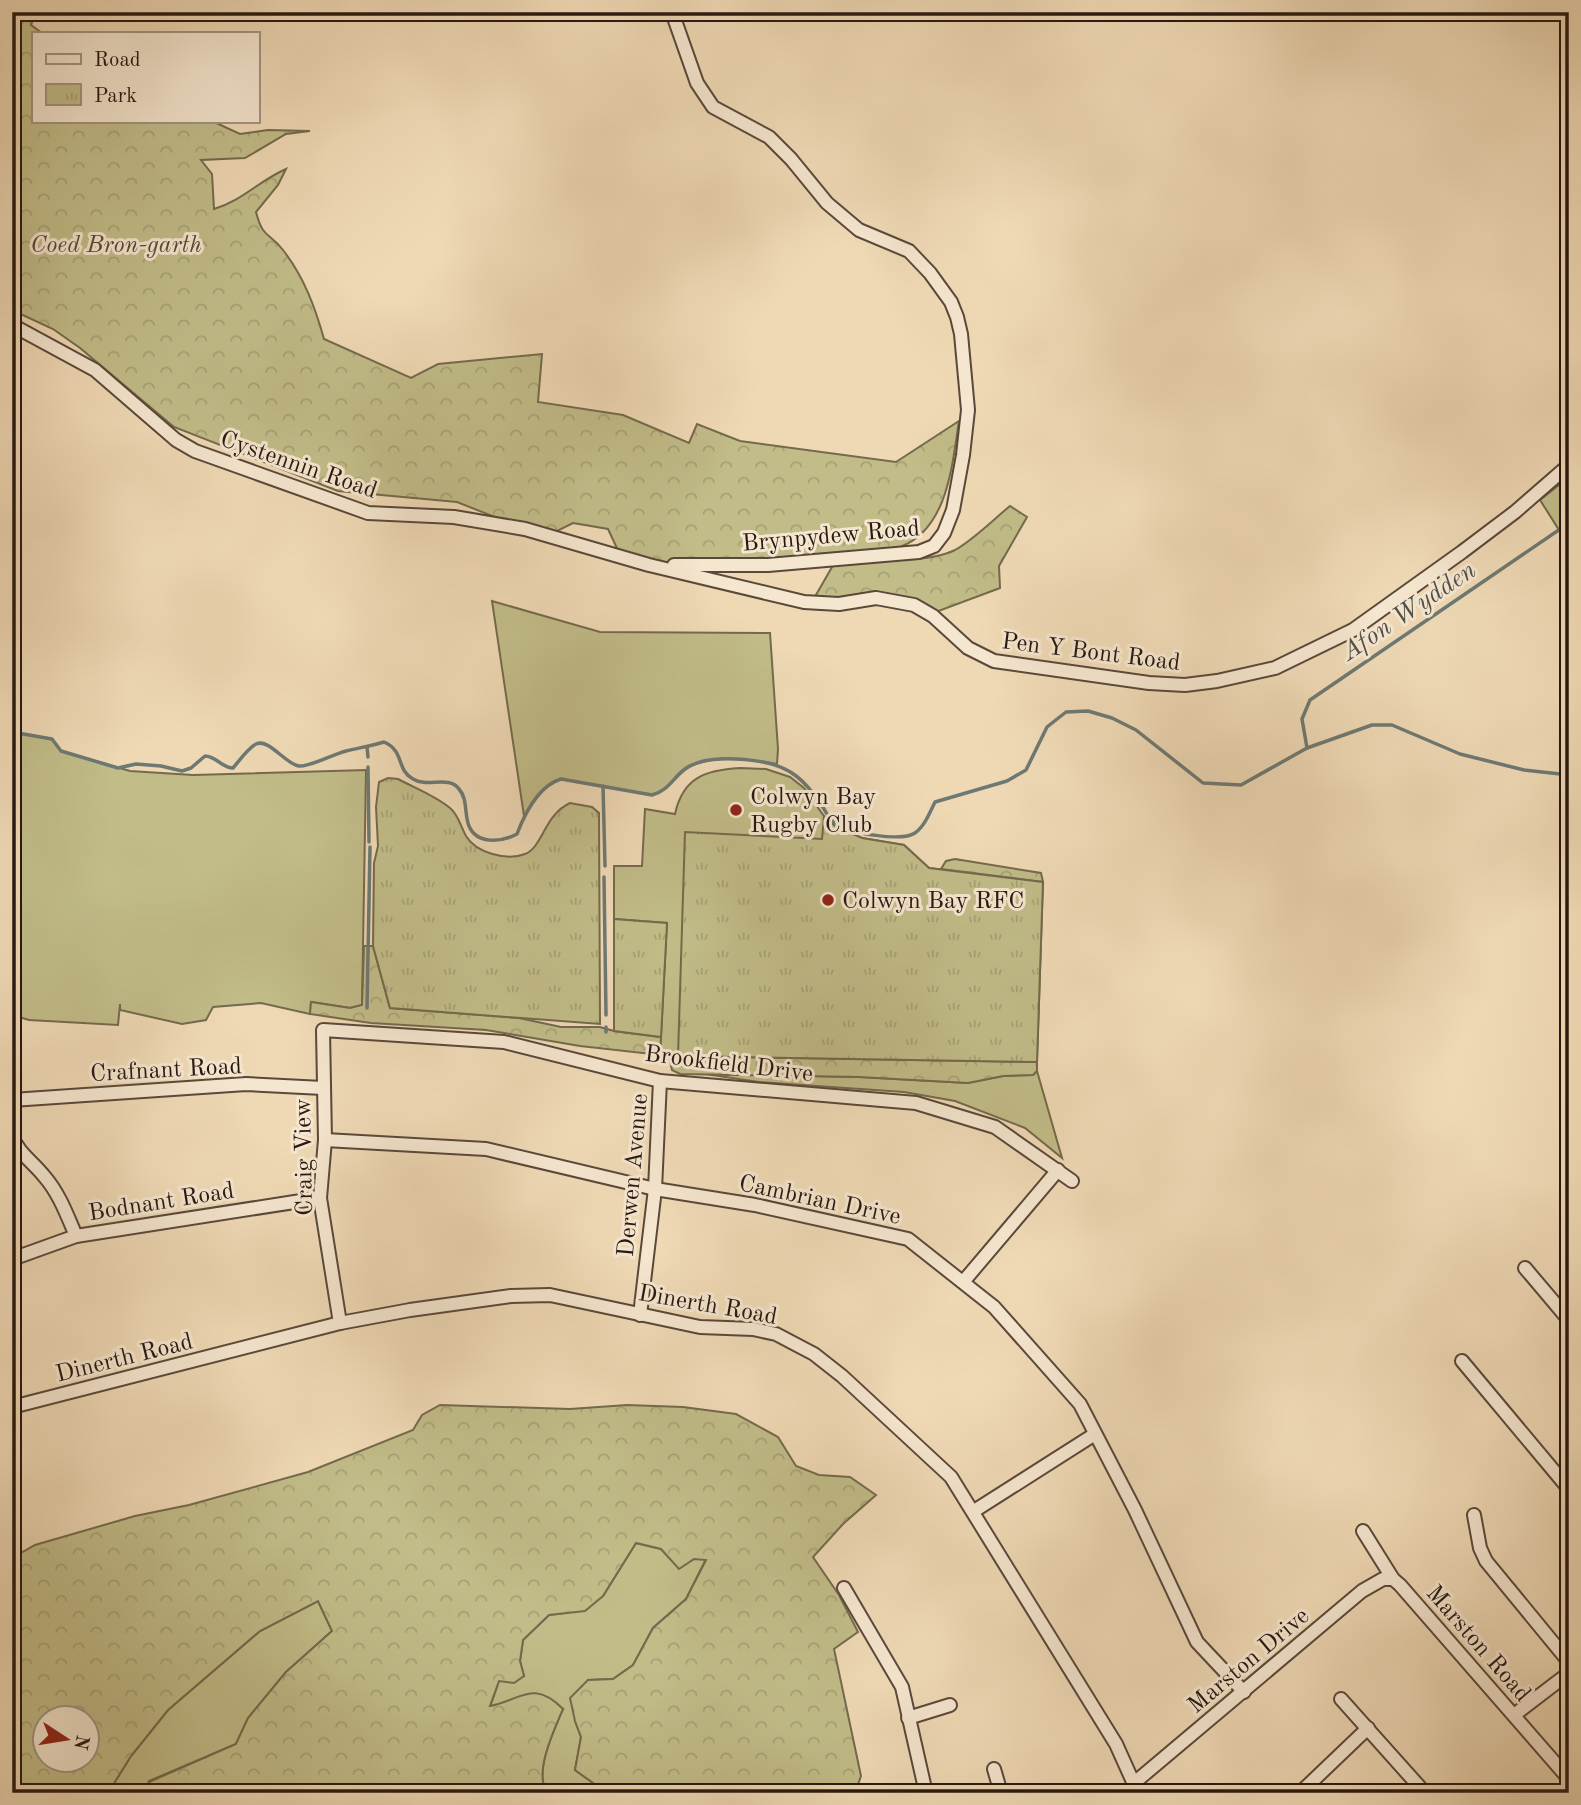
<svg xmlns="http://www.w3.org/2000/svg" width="1581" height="1805" viewBox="0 0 1581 1805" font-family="'Old Standard TT',serif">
	<defs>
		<pattern id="forest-crowns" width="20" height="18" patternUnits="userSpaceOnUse" patternTransform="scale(1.75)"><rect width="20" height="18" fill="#c1bc88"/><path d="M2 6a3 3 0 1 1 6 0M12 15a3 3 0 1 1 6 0" fill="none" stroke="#a6a174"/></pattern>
		<pattern id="park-tufts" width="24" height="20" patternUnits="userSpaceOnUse" patternTransform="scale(1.75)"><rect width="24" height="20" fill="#c1bc88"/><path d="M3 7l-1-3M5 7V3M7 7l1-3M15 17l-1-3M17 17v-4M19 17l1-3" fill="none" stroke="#a6a174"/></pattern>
	</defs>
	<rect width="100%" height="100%" fill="#efd9b5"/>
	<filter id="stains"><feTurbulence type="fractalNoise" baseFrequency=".00286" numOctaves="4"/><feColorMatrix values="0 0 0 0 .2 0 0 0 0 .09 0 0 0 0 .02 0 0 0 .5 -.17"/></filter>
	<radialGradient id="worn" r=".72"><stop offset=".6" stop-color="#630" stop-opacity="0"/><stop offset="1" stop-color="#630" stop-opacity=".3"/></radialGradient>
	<g fill="#c1bc88" stroke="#746a4c" stroke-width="2">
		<path d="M 1569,477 L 1569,523 L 1559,530 L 1540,500 Z"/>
		<path d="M 492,601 L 600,632 L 770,633 L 778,749 L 777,764 C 752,759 708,754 686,769 C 672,778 670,790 652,795 L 561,779 C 543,784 533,802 524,816 Z"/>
		<path d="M 12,732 L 52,739 L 61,751 L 130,771 L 193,775 L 366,770 L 362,1005 L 350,1008 L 311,1002 L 310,1014 L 261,1003 L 213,1007 L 206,1020 L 182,1024 L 120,1010 L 120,1004 L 118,1025 L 29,1020 L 12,1015 Z"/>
		<path d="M 740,768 L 766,769 L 790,777 L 804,788 L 824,816 L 836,827 L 862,838 L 904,845 L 929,868 L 1043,882 L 1037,1062 L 660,1055 L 667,923 L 614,919 L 614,866 L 642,866 L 645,809 L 675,814 C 683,777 706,770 740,768 Z"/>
		<path d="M 1037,1071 L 1062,1158 L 1025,1128 L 955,1101 L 904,1092 L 759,1082 L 705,1074 L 859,1077 L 968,1083 L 1003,1076 L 1033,1075 Z"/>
		<path d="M 636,1543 L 661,1549 L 679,1568 L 694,1559 L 706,1559 L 686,1599 L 653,1628 L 633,1665 L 613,1679 L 588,1680 L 575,1721 L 581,1737 L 575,1770 L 607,1793 L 548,1793 C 532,1775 555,1728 563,1709 L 490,1707 L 499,1681 L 524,1676 L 520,1661 L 523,1640 L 549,1615 L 564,1613 L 603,1596 Z"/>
		<path d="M 318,1601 L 332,1631 L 286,1672 L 248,1718 L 236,1744 L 149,1781 L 145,1793 L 108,1793 L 131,1756 L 168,1710 L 260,1631 Z"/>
	</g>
	<g fill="url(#forest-crowns)" stroke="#746a4c" stroke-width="2" fill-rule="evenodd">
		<path d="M 12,12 L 36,12 L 31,25 L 42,33 L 33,33 L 33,121 L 212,121 L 240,134 L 268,130 L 310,131 L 286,134 L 245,158 L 201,160 L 212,174 L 214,209 C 242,201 260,180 286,169 L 278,185 L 256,212 C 263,239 269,232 283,250 C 304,277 315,307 324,339 L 411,378 L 438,364 L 542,354 L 538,402 L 623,415 L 689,443 L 697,424 L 740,441 L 896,462 L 959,421 C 952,465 948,529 900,547 C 882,553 860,555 842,558 C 873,559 927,564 955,550 C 973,540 994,519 1010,506 L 1027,517 L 999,566 L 1000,588 L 936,612 L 880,598 L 812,602 L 836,560 L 649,565 L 621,557 L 608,529 L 573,523 L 547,536 L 525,529 L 457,502 L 338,491 L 174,427 L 80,348 L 53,329 L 12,310 Z"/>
		<path d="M 955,859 L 1041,873 L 1043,882 L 941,869 L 946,861 Z"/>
		<path d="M 364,946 L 373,946 L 390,1008 L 519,1018 L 561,1027 L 600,1027 L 614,1031 L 661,1037 L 660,1055 L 580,1046 L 486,1030 L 371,1023 L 310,1014 L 311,1002 L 350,1008 L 362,1005 Z"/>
		<path d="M 669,1056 L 1037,1062 L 1037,1071 L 1033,1075 L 1003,1076 L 968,1083 L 859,1077 L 680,1074 L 672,1070 Z"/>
		<path d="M 440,1405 L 570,1409 L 627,1405 L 683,1407 L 736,1414 L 778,1437 L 796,1466 L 819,1475 L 850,1477 L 876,1495 L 843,1524 L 813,1557 L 839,1595 L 858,1632 L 834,1649 L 861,1776 L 855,1793 L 607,1793 L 575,1770 L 581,1737 L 575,1721 L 570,1698 L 588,1680 L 613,1679 L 633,1665 L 653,1628 L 686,1599 L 706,1560 L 694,1559 L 679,1569 L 661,1549 L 636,1543 L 603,1596 L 585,1611 L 549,1615 L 523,1640 L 520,1661 L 524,1676 L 514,1683 L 499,1681 L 490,1706 C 521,1700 533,1679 563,1709 C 555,1728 532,1775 548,1793 L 353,1793 L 344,1790 L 331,1793 L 291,1793 L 277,1788 L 256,1793 L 145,1793 L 149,1782 L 236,1744 L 248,1718 L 286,1672 L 332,1631 L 318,1601 L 260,1631 L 168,1710 L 131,1756 L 108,1793 L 12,1793 L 12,1558 L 35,1545 L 135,1516 L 189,1505 L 308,1472 L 413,1430 L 422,1415 ZM 88,1717 L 88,1759 L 46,1759 L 46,1717 Z"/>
	</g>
	<g fill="url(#park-tufts)" stroke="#746a4c" stroke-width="2">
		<path d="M 388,778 L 398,779 C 415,788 436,796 450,808 C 458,814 461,827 466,836 C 476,853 507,861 525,854 C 543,847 544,815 570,803 L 592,807 L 599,813 L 600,1024 L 390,1008 L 373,946 L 374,863 L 378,846 L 376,807 L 379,782 Z"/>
		<path d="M 824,816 L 836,827 L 862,838 L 904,845 L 929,868 L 1043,882 L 1037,1062 L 678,1056 L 685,832 L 822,839 Z"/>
		<path d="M 614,919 L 667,923 L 661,1037 L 614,1031 Z"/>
	</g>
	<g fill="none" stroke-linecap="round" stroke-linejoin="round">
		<g stroke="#6d7973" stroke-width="3.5">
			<path d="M 12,732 L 52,739 L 61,751 L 118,768 L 136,764 L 161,766 L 182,771 L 191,768 L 205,756 C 216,756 222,768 233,768 C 239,761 248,748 256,744 C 269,738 285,764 299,766 C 310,767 334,754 346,751 C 358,748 371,746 384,742 C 405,751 396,770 413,779 C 427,788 449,775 459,789 C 468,799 464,814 469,826 C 477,845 502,842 517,834 C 525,813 538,786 561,779 L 652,795 C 669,790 672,779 685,769 C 704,755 741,758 763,762 C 791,767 805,781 821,804 C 825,811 830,821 837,825 C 850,833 902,842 915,833 C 925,826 930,812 935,802 L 1007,781 L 1026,770 L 1047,727 L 1066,712 L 1088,711 L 1112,718 L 1136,730 L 1203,783 L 1241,785 L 1307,748 L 1372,725 L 1392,725 L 1460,754 L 1524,770 L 1569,775"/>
			<path d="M 367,747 L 368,757"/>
			<path d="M 1307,748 L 1302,719 L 1310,700 L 1569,523"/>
			<path d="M 368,767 L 369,842"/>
			<path d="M 603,786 L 605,866"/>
			<path d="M 604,877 L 606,1015"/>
			<path d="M 367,1008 L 370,847"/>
			<path d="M 606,1027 L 606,1032"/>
		</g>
		<g stroke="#5a483a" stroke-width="16">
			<g id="minor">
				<path d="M 672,12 L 697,83 L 713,107 L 769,137 L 791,159 L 827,203 L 859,230 L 909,251 L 930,273 L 951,302 L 957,317 L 961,334 L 968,410 L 963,455 L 953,510 L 944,533 L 934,546 L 919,552 L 768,565 L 674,565"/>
				<path d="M 12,325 L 95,370 L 176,440 L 195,451 L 368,513 L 454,517 L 525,529 L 649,565 L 804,602 L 839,604 L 876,598 L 914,605 L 933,616 L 968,648 L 994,661 L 1149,683 L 1185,685 L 1217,681 L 1275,668 L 1353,630 L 1462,552 L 1515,512 L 1569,465"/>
				<path d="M 12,1100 L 246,1084 L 323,1088"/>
				<path d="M 12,1136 C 18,1153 33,1162 44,1176 C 59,1193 67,1215 76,1236"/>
				<path d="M 325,1140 L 486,1149 L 655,1189 L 755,1205 L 908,1239 L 994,1307 L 1080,1404 L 1135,1510 L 1197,1642 L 1244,1692"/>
				<path d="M 12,1259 L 76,1236 L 320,1198"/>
				<path d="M 1525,1268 L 1569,1320"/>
				<path d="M 963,1282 L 1058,1170"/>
				<path d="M 640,1315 L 655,1189 L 660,1081"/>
				<path d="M 340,1323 L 320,1198 L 325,1140 L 323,1030 L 504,1042 L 660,1081 L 916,1103 L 995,1127 L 1072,1181"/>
				<path d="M 1462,1361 L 1569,1489"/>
				<path d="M 12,1407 L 340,1323 L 410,1310 L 511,1296 L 550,1295 L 700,1327 L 753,1329 L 776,1334 L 814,1354 L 842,1376 L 951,1477 L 1116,1744 L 1138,1793"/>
				<path d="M 974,1511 L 1095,1434"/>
				<path d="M 1474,1515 L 1480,1548 L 1486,1561 L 1569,1662"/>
				<path d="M 1363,1531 L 1393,1579 L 1400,1585 L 1569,1779"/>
				<path d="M 844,1588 L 902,1687 L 926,1793"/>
				<path d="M 1341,1699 L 1425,1793"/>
				<path d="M 1514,1715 L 1569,1673"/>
				<path d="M 908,1718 L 950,1705"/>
				<path d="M 994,1769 L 1001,1793"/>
				<path d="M 1134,1783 L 1362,1591 L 1383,1579 L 1393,1579"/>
				<path d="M 1300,1793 L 1368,1728"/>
			</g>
		</g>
		<use href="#minor" stroke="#f5e6cf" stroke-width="12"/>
	</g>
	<g fill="#8f2418" stroke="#f5e6cf" stroke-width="2.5">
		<circle cx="736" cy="810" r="7"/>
		<circle cx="828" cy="900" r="7"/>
	</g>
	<g text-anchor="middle" stroke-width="6" stroke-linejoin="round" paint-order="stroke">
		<g font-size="24" font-style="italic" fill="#564935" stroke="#f5e6cf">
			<text x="116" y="252">Coed Bron-garth</text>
		</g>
		<g font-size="24" fill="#281811" stroke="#f5e6cf">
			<text transform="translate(299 464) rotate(19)" y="8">Cystennin Road</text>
			<text transform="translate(831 535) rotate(-5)" y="8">Brynpydew Road</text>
			<text transform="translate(1091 651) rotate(7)" y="8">Pen Y Bont Road</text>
			<text transform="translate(729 1063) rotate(7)" y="8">Brookfield Drive</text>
			<text transform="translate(166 1069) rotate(-3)" y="8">Crafnant Road</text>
			<text transform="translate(303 1157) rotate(-91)" y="8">Craig View</text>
			<text transform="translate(632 1175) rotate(-85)" y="8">Derwen Avenue</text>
			<text transform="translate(820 1199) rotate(12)" y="8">Cambrian Drive</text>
			<text transform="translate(161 1201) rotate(-9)" y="8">Bodnant Road</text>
			<text transform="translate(708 1304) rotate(10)" y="8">Dinerth Road</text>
			<text transform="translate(124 1357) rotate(-14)" y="8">Dinerth Road</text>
			<text transform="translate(1479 1643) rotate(49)" y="8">Marston Road</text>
			<text transform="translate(1248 1660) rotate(-40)" y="8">Marston Drive</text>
		</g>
		<g font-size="24" fill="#281811" stroke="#f5e6cf" text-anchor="start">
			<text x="750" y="804">Colwyn Bay<tspan x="750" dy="28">Rugby Club</tspan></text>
			<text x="842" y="908">Colwyn Bay RFC</text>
		</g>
		<g font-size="26" font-style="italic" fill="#50504a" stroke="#f5e6cf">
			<text transform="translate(1408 610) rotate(-34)" y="9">Afon Wydden</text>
		</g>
	</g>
	<rect width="1581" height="1805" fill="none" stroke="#efd9b5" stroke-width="42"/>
	<rect x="14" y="14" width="1553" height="1777" fill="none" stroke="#281811" stroke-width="3.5"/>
	<rect x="21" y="21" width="1539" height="1763" fill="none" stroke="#281811" stroke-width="2"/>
	<rect x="32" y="32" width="228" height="91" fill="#f5e6cf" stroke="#a39483" stroke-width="2"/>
	<rect x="46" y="54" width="35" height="10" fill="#f5e6cf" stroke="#a39483" stroke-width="2"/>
	<text x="94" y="66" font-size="21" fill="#281811">Road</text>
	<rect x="46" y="84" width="35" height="21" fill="url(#park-tufts)" stroke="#a39483" stroke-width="2"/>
	<text x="94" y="102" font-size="21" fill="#281811">Park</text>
	<g transform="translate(66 1739) rotate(102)"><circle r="33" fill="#f5e6cf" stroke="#a39483" stroke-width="2"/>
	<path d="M0-5L12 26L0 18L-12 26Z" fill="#8f2418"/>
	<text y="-10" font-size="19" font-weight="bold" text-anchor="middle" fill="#281811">N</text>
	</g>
	<rect width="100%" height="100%" filter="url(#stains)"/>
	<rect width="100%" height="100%" fill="url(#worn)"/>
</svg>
